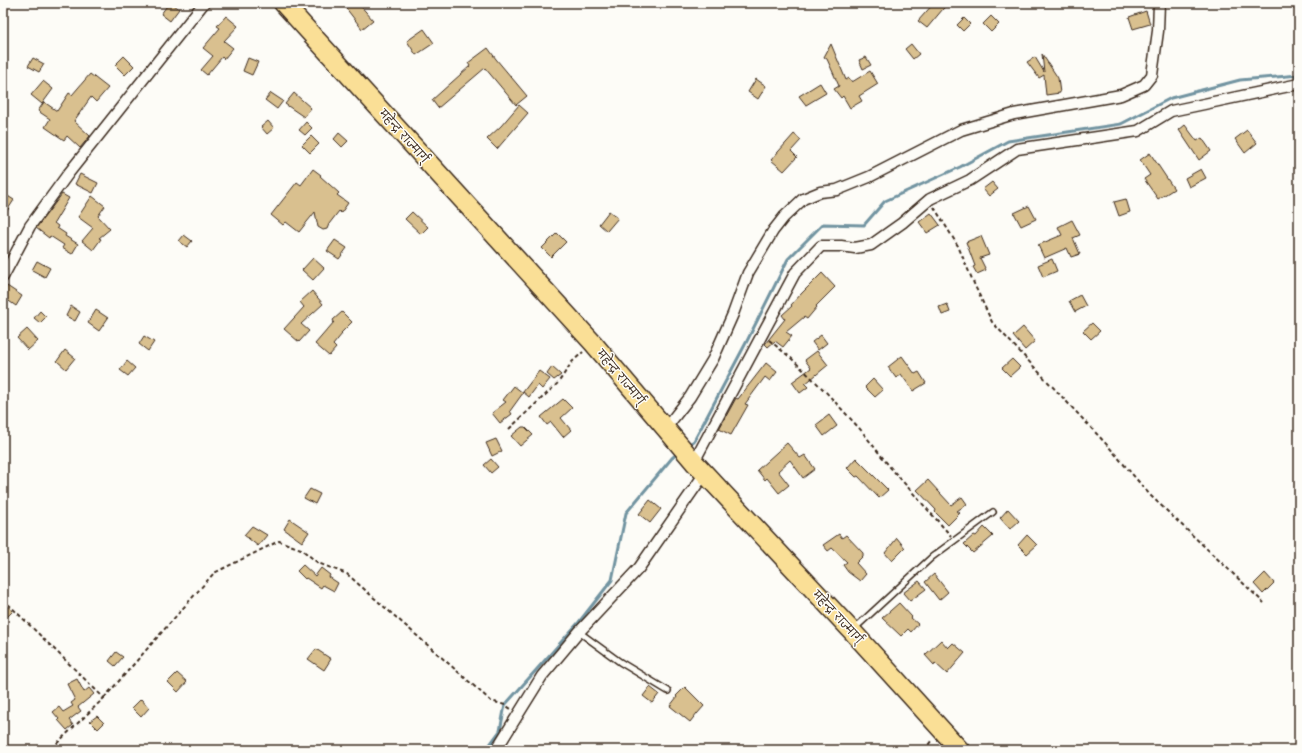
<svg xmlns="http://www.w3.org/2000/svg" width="1302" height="753" viewBox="0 0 1302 753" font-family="'Shantell Sans','Playpen Sans Deva',sans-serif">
	<rect width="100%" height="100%" fill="#fdfcf7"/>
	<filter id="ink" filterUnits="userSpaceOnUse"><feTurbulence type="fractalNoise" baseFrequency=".025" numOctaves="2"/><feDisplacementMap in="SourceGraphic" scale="8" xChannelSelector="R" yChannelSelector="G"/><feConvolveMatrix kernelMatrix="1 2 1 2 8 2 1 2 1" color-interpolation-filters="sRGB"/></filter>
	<g filter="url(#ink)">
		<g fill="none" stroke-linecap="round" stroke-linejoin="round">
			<g stroke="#7294a1" stroke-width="3">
				<path d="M 688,445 L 694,441 L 747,341 L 788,259 L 823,224 L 864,225 L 885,201 L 960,167 L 1008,141 L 1121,124 L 1171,98 L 1240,80 L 1299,75"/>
				<path d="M 486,750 L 500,731 L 505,705 L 579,622 L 612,580 L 626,513 L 672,458 L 679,452"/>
			</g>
		</g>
		<g fill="#d9c08f" stroke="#3b2a1e">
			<path d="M 169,3 L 172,3 L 179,9 L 170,21 L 161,14 Z"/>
			<path d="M 342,3 L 358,3 L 373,20 L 362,29 Z"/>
			<path d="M 934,3 L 948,3 L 927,28 L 918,21 Z"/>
			<path d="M 1146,11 L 1150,24 L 1133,29 L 1129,17 Z"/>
			<path d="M 226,16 L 238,26 L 224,41 L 233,48 L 224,59 L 222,57 L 207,75 L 201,70 L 213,56 L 203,48 L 220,28 L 217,26 Z"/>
			<path d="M 991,16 L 999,24 L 991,32 L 983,24 Z"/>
			<path d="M 964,18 L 970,24 L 963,31 L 957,25 Z"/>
			<path d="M 424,29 L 434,43 L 416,55 L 407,41 Z"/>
			<path d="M 831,44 L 846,80 L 849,78 L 852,82 L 870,71 L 878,84 L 859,96 L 862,101 L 850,108 L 843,96 L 841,98 L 834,89 L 839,86 L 827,59 L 824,57 Z"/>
			<path d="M 911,44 L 919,54 L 913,59 L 905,49 Z"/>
			<path d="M 488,48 L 496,59 L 527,96 L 516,105 L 485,68 L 438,108 L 432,100 L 470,66 L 468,63 Z"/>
			<path d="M 1042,54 L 1058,78 L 1060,93 L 1046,95 L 1044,75 L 1039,78 L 1027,62 L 1035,57 L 1044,72 Z"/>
			<path d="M 124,56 L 134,66 L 125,75 L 115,65 Z"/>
			<path d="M 866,57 L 871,65 L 863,69 L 859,60 Z"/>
			<path d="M 33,58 L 44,64 L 39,72 L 28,66 Z"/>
			<path d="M 248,58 L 258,62 L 252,75 L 243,71 Z"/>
			<path d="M 90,74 L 108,88 L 96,102 L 91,97 L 74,121 L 90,136 L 80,148 L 67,136 L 64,140 L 45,127 L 50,119 L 38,111 L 44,102 L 57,111 L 69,93 L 72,95 Z"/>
			<path d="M 756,79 L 766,86 L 758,99 L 748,92 Z"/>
			<path d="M 43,81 L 53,89 L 42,104 L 31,95 Z"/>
			<path d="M 820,83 L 826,93 L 806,105 L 799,96 Z"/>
			<path d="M 271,93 L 283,101 L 277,109 L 265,100 Z"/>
			<path d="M 294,93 L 311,108 L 304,117 L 285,104 Z"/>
			<path d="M 519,105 L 528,113 L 497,149 L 487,139 L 501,126 Z"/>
			<path d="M 268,121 L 274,128 L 267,134 L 261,127 Z"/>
			<path d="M 306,122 L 312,128 L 305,135 L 299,130 Z"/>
			<path d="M 1185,125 L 1197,141 L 1202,138 L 1211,151 L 1199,160 L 1179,130 Z"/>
			<path d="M 1247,130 L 1257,143 L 1245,153 L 1235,139 Z"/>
			<path d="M 339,133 L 348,141 L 342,147 L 334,139 Z"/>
			<path d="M 794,134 L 801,140 L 791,151 L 797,157 L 784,171 L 771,160 Z"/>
			<path d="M 311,136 L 319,144 L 310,153 L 302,145 Z"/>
			<path d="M 1150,153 L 1174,189 L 1158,199 L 1144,179 L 1150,175 L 1140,160 Z"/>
			<path d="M 313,169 L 321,175 L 320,176 L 339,193 L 337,195 L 348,203 L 341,213 L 339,211 L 329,224 L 327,229 L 323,230 L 318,227 L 315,212 L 299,232 L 286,222 L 283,225 L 271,215 L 297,182 L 301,185 Z"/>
			<path d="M 1201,169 L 1206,178 L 1189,187 L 1185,178 Z"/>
			<path d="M 80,174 L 98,183 L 93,193 L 75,184 Z"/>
			<path d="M 992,182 L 998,189 L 989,196 L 983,189 Z"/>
			<path d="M 3,193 L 14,200 L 3,217 Z"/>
			<path d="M 62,194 L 69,198 L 54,223 L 58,226 L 57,228 L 66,234 L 65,236 L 78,244 L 72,254 L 62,248 L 64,245 L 50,236 L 49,238 L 36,228 Z"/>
			<path d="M 92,196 L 105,206 L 98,216 L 110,229 L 99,238 L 101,239 L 93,250 L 82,241 L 93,228 L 78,217 Z"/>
			<path d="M 1126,199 L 1130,212 L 1119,216 L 1114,202 Z"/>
			<path d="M 1029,206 L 1036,219 L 1021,226 L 1014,213 Z"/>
			<path d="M 609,211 L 618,218 L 607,231 L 599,224 Z"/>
			<path d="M 412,212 L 428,227 L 421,234 L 405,219 Z"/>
			<path d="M 931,213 L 940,225 L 927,233 L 919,222 Z"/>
			<path d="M 1072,220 L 1080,235 L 1073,238 L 1080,254 L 1071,257 L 1067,248 L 1044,258 L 1038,245 L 1062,235 L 1058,227 Z"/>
			<path d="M 557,233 L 566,242 L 551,257 L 542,248 Z"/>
			<path d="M 184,235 L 192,241 L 187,247 L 179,241 Z"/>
			<path d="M 981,236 L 989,255 L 980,258 L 986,270 L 977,274 L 973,267 L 975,266 L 966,242 Z"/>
			<path d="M 335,240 L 347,248 L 339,259 L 327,251 Z"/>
			<path d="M 313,258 L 324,268 L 313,280 L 302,270 Z"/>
			<path d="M 1052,259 L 1057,271 L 1043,277 L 1038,265 Z"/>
			<path d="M 37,261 L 50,268 L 45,277 L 32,270 Z"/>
			<path d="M 822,273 L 835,287 L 816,306 L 817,307 L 807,319 L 804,317 L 786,332 L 792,336 L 783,347 L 775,341 L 768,347 L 765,344 L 785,319 L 782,315 L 792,306 L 791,305 L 802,293 Z"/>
			<path d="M 7,286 L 22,296 L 16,306 L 3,297 L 3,293 Z"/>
			<path d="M 312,291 L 323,304 L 301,324 L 309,331 L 299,342 L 284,329 L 304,307 L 300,302 Z"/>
			<path d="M 1080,295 L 1086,306 L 1075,312 L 1069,301 Z"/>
			<path d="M 947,304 L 950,312 L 942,315 L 939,307 Z"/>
			<path d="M 71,306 L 80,312 L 75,321 L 66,316 Z"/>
			<path d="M 96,310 L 108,318 L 99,331 L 88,323 Z"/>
			<path d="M 40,311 L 46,317 L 40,323 L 34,318 Z"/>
			<path d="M 342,312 L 352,322 L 341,333 L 342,334 L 333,345 L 336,348 L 329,356 L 315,344 L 334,322 L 333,320 Z"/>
			<path d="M 1092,323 L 1100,331 L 1091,339 L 1083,331 Z"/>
			<path d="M 1023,327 L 1035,341 L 1025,350 L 1013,336 Z"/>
			<path d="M 27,329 L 38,341 L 28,350 L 17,338 Z"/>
			<path d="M 821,335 L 827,343 L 818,350 L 812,342 Z"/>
			<path d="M 144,336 L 154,342 L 148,351 L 139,344 Z"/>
			<path d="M 65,350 L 75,358 L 66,369 L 57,361 Z"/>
			<path d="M 817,351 L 828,365 L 805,384 L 808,387 L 800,393 L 792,382 L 811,368 L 805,360 Z"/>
			<path d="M 902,356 L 915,374 L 919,372 L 926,383 L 913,391 L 901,374 L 896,378 L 888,367 Z"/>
			<path d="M 1012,359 L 1020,367 L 1010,376 L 1002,368 Z"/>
			<path d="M 127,361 L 135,368 L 128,376 L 120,370 Z"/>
			<path d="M 766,363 L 777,372 L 770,381 L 765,377 L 745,404 L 748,405 L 731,435 L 719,429 L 736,398 L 738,399 Z"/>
			<path d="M 552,367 L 561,375 L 554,380 L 547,374 Z"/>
			<path d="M 539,371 L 550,379 L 542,389 L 538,385 L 529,397 L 523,392 Z"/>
			<path d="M 873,379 L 883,390 L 875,397 L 865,387 Z"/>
			<path d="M 514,386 L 523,393 L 510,411 L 512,414 L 500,423 L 492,413 L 506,402 L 503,400 Z"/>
			<path d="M 563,399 L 572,408 L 561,418 L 571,430 L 563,437 L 551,422 L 547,425 L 541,417 Z"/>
			<path d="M 829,415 L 837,426 L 824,436 L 816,425 Z"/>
			<path d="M 522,427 L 525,427 L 533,435 L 520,446 L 511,436 Z"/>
			<path d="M 496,439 L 502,451 L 492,456 L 486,443 Z"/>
			<path d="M 787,443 L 800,458 L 805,455 L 815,469 L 803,478 L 790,460 L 778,471 L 789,485 L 779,493 L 767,478 L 765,480 L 757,470 Z"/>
			<path d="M 856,458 L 888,490 L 879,498 L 858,476 L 856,477 L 847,468 Z"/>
			<path d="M 491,459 L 498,467 L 491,473 L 484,465 Z"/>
			<path d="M 928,480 L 951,505 L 962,497 L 967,504 L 957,511 L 960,513 L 948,525 L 935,512 L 936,510 L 917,490 Z"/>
			<path d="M 310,489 L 320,494 L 315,504 L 304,498 Z"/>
			<path d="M 650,500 L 661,509 L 650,523 L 639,514 Z"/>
			<path d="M 1008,509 L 1019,521 L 1010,529 L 1000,518 Z"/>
			<path d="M 290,519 L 309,532 L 302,542 L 284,529 Z"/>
			<path d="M 252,526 L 267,535 L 258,546 L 244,535 Z"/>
			<path d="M 984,527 L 993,536 L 973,553 L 964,544 L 974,535 L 976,536 Z"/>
			<path d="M 839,534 L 842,538 L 846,535 L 863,553 L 863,556 L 856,563 L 866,574 L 860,581 L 848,572 L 843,565 L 847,562 L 832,548 L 828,551 L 823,545 Z"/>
			<path d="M 1027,535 L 1037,545 L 1027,554 L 1018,545 Z"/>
			<path d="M 897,538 L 905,548 L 892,561 L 885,553 Z"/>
			<path d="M 303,565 L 315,576 L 321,568 L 330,575 L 329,577 L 338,583 L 334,591 L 323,585 L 321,588 L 306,578 L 305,579 L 297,571 Z"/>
			<path d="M 1265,573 L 1274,583 L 1263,594 L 1254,584 Z"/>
			<path d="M 934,574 L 948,592 L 939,600 L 925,582 Z"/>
			<path d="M 919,581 L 926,589 L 910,601 L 903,593 Z"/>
			<path d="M 3,602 L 13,611 L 3,621 Z"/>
			<path d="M 899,603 L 912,617 L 911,618 L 918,624 L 911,632 L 908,629 L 901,636 L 882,618 Z"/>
			<path d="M 941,640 L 948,648 L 953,643 L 965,653 L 947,674 L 935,663 L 934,665 L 925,655 Z"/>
			<path d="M 316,649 L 331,659 L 324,670 L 308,659 Z"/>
			<path d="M 116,652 L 123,657 L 115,666 L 109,661 Z"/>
			<path d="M 177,673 L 187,682 L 178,692 L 168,682 Z"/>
			<path d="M 77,679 L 84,692 L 89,688 L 94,694 L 78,707 L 81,711 L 69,720 L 73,725 L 67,730 L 58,720 L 59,719 L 53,712 L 59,707 L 63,712 L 73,706 L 71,703 L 75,700 L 67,684 Z"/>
			<path d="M 650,687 L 659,694 L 652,703 L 643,696 Z"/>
			<path d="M 685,687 L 704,706 L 697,714 L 697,713 L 690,722 L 670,706 L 677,697 L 676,696 Z"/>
			<path d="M 141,699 L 149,708 L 141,717 L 132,708 Z"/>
			<path d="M 97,716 L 104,723 L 98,729 L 90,721 Z"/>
		</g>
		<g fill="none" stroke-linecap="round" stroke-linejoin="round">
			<g stroke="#3b2a1e" stroke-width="8">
				<g id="lane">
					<path d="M 854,629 L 932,557 L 993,512"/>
					<path d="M 579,632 L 620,662 L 668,691"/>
				</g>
			</g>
			<g stroke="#3b2a1e" stroke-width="13">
				<g id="street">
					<path d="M 3,277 L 30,226 L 68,174 L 204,3"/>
					<path d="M 665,429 L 690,397 L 713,359 L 733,314 L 748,273 L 773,231 L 784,217 L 803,199 L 820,192 L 837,190 L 869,177 L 961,130 L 1014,114 L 1121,95 L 1144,85 L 1152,75 L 1158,31 L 1159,3"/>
					<path d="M 694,462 L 795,273 L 821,246 L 841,246 L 855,248 L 871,245 L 902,223 L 930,199 L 970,180 L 1017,149 L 1138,131 L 1171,111 L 1299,84"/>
					<path d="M 496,750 L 542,676 L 579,632 L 639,568 L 705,473"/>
				</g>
			</g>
			<g stroke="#3b2a1e" stroke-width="21">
				<path id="highway" d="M 283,3 L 593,343 L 694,462 L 852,631 L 960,750"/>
			</g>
			<g stroke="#3b2a1e" stroke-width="2" stroke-dasharray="4 3" stroke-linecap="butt">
				<path d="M 934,207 L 958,246 L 975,286 L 992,322 L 1109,447 L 1150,495 L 1264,603"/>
				<path d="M 769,340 L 791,358 L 824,390 L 860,429 L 890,467 L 951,536"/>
				<path d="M 509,429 L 558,383 L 572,362 L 583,352"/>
				<path d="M 3,599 L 104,698 L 53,747 L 55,750"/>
				<path d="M 104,698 L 214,573 L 279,541 L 301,549 L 318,563 L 347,574 L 491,701 L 505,705 L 511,709"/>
				<path d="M 924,750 L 932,740"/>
			</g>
			<use href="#lane" stroke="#fdfcf7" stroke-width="5"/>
			<use href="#street" stroke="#fdfcf7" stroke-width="10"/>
			<use href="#highway" stroke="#fadf96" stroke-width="18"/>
		</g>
	</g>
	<g text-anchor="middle" stroke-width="3" stroke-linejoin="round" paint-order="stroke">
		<g font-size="11" fill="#3b2a1e" stroke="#fdfcf7">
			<text transform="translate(404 136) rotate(48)" y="4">महेन्द्र राज्मार्ग्</text>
			<text transform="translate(621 377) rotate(50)" y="4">महेन्द्र राज्मार्ग्</text>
			<text transform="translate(838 617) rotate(47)" y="4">महेन्द्र राज्मार्ग्</text>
		</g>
	</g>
	<rect width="1302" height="753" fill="none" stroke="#fdfcf7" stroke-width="16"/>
	<rect x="8" y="8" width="1286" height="737" fill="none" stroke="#3b2a1e" stroke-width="1.5" filter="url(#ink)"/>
</svg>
